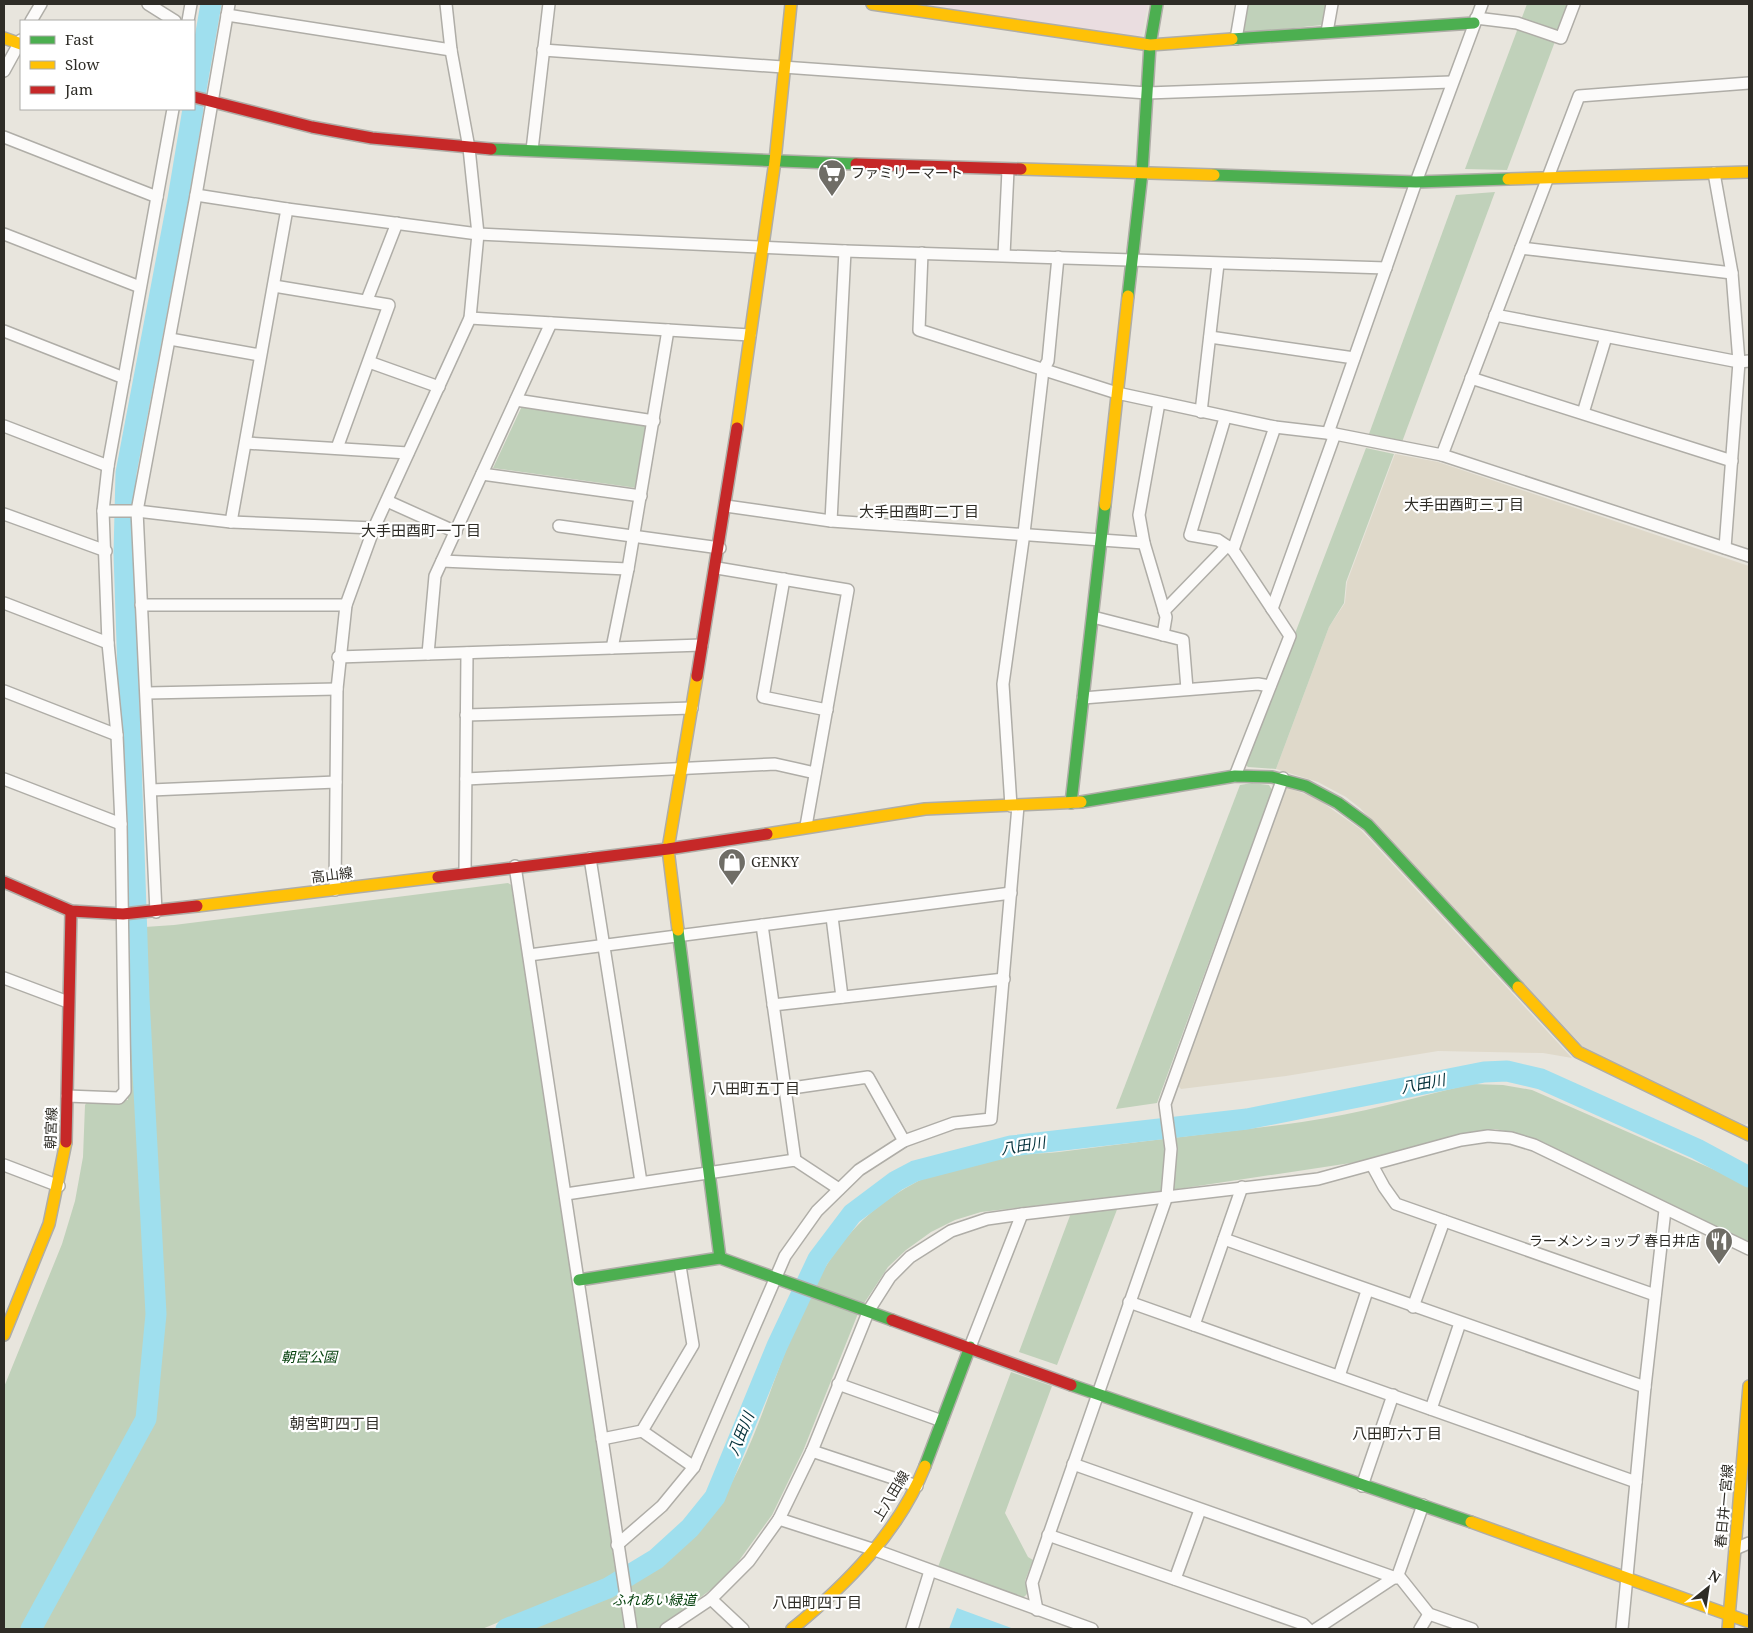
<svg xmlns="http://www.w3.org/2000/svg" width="1753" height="1633" viewBox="0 0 1753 1633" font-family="'Noto Serif','Noto Sans JP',serif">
	<rect width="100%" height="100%" fill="#e8e5dd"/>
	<g fill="#dfd9ca">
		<path d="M 1395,454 L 1438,462 L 1749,566 L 1749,1123 L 1745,1125 L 1586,1050 L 1360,808 L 1346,797 L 1318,782 L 1276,769 L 1329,627 L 1345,603 L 1347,582 Z"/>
		<path d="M 1288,788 L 1316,798 L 1360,829 L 1572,1058 L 1543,1053 L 1438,1051 L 1286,1076 L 1181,1089 L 1176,1083 L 1284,789 Z"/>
	</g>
	<path fill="#eadde0" d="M 920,4 L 1148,4 L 1142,34 L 1139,37 Z"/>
	<g fill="#c0d1ba">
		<path d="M 1247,4 L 1326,4 L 1322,25 L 1246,33 L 1242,29 Z"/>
		<path d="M 1527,4 L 1569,4 L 1507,170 L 1465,169 Z"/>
		<path d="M 1495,192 L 1402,442 L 1369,434 L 1456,195 Z"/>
		<path d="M 522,406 L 649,425 L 637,488 L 493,468 Z"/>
		<path d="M 1366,448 L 1394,454 L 1346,582 L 1344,603 L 1329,627 L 1276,769 L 1248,767 L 1245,764 Z"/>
		<path d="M 1252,783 L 1269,785 L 1272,790 L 1157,1103 L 1116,1109 L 1240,785 Z"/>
		<path d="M 508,883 L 513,886 L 616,1574 L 482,1629 L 4,1629 L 4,1387 L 62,1244 L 75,1201 L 83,1157 L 85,1105 L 88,1101 L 128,1100 L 127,932 L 130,928 L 174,925 Z"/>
		<path d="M 1472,1084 L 1503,1085 L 1532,1090 L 1749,1185 L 1749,1244 L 1541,1142 L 1519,1134 L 1495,1129 L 1459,1134 L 1364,1161 L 1178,1189 L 981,1212 L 955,1220 L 931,1232 L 906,1250 L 888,1267 L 859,1311 L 803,1451 L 772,1515 L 738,1562 L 713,1588 L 658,1629 L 520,1629 C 580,1606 640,1585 688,1540 C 695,1533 704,1527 709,1519 C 782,1419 783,1268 893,1196 C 924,1175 962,1161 999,1156 C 1019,1154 1039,1154 1059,1152 C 1140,1141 1221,1133 1302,1122 C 1359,1114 1416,1097 1472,1084 Z"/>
		<path d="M 1118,1207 L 1057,1365 L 1019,1352 L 1071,1213 Z"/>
		<path d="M 1011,1372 L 1052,1386 L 1005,1513 L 1028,1557 L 1033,1560 L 1025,1581 L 1030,1591 L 1023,1598 L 938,1567 Z"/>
	</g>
	<path fill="#9fdfee" d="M 957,1608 L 1014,1629 L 949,1629 Z"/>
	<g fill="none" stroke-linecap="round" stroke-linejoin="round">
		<g stroke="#9fdfee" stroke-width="21">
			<path d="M 194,101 L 211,4"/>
			<path d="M 31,1629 L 146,1419 L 156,1314 L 139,998 L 124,554 L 126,473 L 178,199 L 193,109"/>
			<path d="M 506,1629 L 608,1588 L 656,1559 L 690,1528 L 715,1497 L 777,1346 L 818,1259 L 852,1214 L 896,1181 L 915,1171 L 1011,1146 L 1247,1119 L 1484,1072 L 1507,1071 L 1541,1079 L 1697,1149 L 1749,1177"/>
		</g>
		<g stroke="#afada7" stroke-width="14">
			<g id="street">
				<path d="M 148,4 L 175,21"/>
				<path d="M 227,15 L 451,50"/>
				<path d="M 1476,18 L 1517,23 L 1561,38 L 1574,4"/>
				<path d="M 31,21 L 41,4"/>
				<path d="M 188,21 L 191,4"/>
				<path d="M 1327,32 L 1332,4"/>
				<path d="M 1236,39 L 1242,4"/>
				<path d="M 543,50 L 1147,93 L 1451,82"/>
				<path d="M 4,71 L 21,40"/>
				<path d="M 4,137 L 157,197"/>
				<path d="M 532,150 L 549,4"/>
				<path d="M 1714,173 L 1732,273 L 1739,362 L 1725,548"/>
				<path d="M 196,195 L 287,209 L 478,234 L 845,251 L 1386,268"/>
				<path d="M 4,234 L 140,287"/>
				<path d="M 1521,248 L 1732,273"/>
				<path d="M 922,253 L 919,330 L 1117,393 L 1275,427 L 1335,434 L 1442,455 L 1749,556"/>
				<path d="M 1004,255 L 1008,170"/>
				<path d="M 274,286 L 389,305 L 337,448"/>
				<path d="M 367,300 L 397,223"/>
				<path d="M 1495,315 L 1739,362 L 1749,361"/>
				<path d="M 470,318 L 750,335"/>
				<path d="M 4,331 L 124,378"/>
				<path d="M 1210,337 L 1354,358"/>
				<path d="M 170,339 L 260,355"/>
				<path d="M 369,362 L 439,387"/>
				<path d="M 1471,378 L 1732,461"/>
				<path d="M 516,400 L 654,421"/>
				<path d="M 1159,403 L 1139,515 L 1144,543 L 1166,617 L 1163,635"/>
				<path d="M 1201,412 L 1218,264"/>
				<path d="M 1583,413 L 1606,337"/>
				<path d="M 1225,418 L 1190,535 L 1218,540 L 1233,550 L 1290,636 L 1235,776"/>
				<path d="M 4,426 L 108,466"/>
				<path d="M 1328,433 L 1416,182 L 1482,4"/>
				<path d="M 246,443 L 408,453"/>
				<path d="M 1442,455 L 1579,96 L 1749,83"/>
				<path d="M 482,474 L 641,496"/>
				<path d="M 387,501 L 456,532"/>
				<path d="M 726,506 L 831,521 L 1144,543"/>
				<path d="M 103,511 L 137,511 L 231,522 L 374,528"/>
				<path d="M 4,514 L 106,551"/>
				<path d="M 831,521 L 845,251"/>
				<path d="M 231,522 L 287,209"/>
				<path d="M 559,526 L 720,548"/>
				<path d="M 1233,550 L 1275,427"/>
				<path d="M 442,561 L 628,569"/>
				<path d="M 717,568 L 848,590 L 806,826"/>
				<path d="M 784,579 L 763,697 L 827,710"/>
				<path d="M 4,603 L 108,643"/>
				<path d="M 141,605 L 346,605"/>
				<path d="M 1272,609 L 1335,434"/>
				<path d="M 1164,611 L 1227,546"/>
				<path d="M 1093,617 L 1183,640 L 1187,689"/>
				<path d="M 612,648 L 628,569 L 668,330"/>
				<path d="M 428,654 L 435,576 L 551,323"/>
				<path d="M 338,657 L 702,645"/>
				<path d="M 4,691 L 117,735"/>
				<path d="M 147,693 L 337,689"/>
				<path d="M 1083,698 L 1258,684 L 1270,686"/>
				<path d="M 466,715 L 692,708"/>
				<path d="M 4,779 L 121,824"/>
				<path d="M 466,779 L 775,764 L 815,773"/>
				<path d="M 151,790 L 336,782"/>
				<path d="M 1011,806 L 1003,684 L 1024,533 L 1043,370 L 1048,361 L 1058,257"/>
				<path d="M 590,858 L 641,1182"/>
				<path d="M 515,866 L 631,1629"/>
				<path d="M 465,873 L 467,653"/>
				<path d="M 335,890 L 337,689 L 346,605 L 374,528 L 470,318 L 478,234 L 469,148 L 451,50 L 446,4"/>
				<path d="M 156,912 L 137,511 L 196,195 L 229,4"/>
				<path d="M 832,917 L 842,997"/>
				<path d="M 762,925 L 795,1160"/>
				<path d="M 529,955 L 1011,893"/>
				<path d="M 4,978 L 68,1002"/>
				<path d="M 773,1005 L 1004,979"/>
				<path d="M 785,1089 L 868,1077 L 904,1141"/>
				<path d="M 67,1096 L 119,1098 L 125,1091 L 121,824 L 117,735 L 108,643 L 103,511 L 108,466 L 173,109"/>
				<path d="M 4,1165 L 59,1186"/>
				<path d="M 1372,1165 L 1384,1187 L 1396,1204 L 1655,1295"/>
				<path d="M 566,1194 L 795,1160 L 839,1189"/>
				<path d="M 1224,1239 L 1645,1387"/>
				<path d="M 1129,1302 L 1636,1482"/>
				<path d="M 1413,1307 L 1444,1221"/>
				<path d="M 1194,1325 L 1242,1187"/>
				<path d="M 970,1347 L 1022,1214"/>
				<path d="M 1339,1376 L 1367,1291"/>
				<path d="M 838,1384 L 942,1421"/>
				<path d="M 1431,1409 L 1460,1323"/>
				<path d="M 642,1431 L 693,1345 L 680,1266"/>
				<path d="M 602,1439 L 642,1431 L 694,1467"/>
				<path d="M 812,1451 L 917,1486"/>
				<path d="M 1073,1464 L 1396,1578"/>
				<path d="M 1362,1486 L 1393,1395"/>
				<path d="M 779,1519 L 875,1550 L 1092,1629"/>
				<path d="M 1048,1535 L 1303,1624 L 1308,1629"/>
				<path d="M 617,1545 L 662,1506 L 694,1467 L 785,1256 L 817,1211 L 859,1170 L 904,1141 L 954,1123 L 991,1119 L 1018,806"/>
				<path d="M 1735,1549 L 1749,1543"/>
				<path d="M 1398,1575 L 1429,1614 L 1472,1629"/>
				<path d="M 1175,1579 L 1200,1510"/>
				<path d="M 711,1599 L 743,1629"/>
				<path d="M 1037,1610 L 1032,1583 L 1167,1196 L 1171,1149 L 1165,1104 L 1283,778"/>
				<path d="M 666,1629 L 711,1599 L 749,1561 L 779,1519 L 812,1451 L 869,1310 L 890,1277 L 910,1257 L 951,1231 L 987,1219 L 1022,1214 L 1318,1179 L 1461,1140 L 1488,1136 L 1511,1138 L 1534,1145 L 1749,1249"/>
				<path d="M 912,1629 L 930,1571"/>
				<path d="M 1316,1629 L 1398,1575 L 1423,1505"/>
				<path d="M 1420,1629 L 1429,1614"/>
				<path d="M 1622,1629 L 1645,1387 L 1665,1210"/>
			</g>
		</g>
		<g stroke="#afada7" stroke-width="14">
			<g id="fast">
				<path d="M 1232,39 L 1474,23"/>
				<path d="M 491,149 L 856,164"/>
				<path d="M 1214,175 L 1416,182 L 1508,179"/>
				<path d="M 1128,296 L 1142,173 L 1150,45 L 1157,4"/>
				<path d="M 1081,802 L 1235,776 L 1272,777 L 1306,786 L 1338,803 L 1368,825 L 1518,987"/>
				<path d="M 1071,803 L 1105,505"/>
				<path d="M 678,930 L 720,1258"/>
				<path d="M 579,1280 L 720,1258 L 892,1320"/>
				<path d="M 1071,1385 L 1471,1522"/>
				<path d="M 925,1466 L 970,1347"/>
			</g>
		</g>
		<g stroke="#afada7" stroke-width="14">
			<g id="slow">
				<path d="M 872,4 L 1150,45 L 1232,39"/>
				<path d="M 4,38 L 21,44"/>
				<path d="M 1021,169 L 1214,175"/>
				<path d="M 1508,179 L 1749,172"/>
				<path d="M 737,428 L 775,161 L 791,4"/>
				<path d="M 1105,505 L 1128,296"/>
				<path d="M 767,834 L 925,809 L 1081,802"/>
				<path d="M 197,906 L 438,877"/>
				<path d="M 678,930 L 668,849 L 697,676"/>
				<path d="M 1518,987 L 1578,1052 L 1749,1135"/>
				<path d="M 4,1335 L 49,1224 L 66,1142"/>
				<path d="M 1471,1522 L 1749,1622"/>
				<path d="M 792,1629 C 846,1585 899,1532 925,1466"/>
				<path d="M 1728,1629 L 1749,1386"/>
			</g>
		</g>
		<g stroke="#afada7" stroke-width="14">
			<g id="jam">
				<path d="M 194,97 L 312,127 L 372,138 L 491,149"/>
				<path d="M 856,164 L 1021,169"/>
				<path d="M 697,676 L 737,428"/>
				<path d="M 438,877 L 668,849 L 767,834"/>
				<path d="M 4,882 L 71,911 L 123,914 L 197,906"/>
				<path d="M 66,1142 L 71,911"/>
				<path d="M 892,1320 L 1071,1385"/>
			</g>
		</g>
		<use href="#street" stroke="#fcfbfa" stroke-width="11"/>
		<use href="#fast" stroke="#4caf50" stroke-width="11"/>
		<use href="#slow" stroke="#ffc107" stroke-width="11"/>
		<use href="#jam" stroke="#c62828" stroke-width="11"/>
	</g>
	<defs>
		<g id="supermarket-pin" transform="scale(1.4375)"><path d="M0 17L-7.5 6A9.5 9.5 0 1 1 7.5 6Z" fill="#6f6d66" stroke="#fff"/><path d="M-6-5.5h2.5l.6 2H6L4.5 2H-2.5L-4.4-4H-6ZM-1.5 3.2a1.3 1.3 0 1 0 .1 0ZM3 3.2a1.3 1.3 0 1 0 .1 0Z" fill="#fff"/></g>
		<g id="shop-pin" transform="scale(1.4375)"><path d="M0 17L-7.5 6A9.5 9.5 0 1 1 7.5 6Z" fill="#6f6d66" stroke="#fff"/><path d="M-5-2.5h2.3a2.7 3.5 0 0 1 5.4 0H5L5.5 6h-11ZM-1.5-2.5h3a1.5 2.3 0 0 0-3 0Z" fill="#fff"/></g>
		<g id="restaurant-pin" transform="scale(1.4375)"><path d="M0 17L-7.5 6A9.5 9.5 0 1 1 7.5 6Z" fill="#6f6d66" stroke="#fff"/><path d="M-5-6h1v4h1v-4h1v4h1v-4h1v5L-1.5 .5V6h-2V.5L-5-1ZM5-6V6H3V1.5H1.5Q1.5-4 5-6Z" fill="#fff"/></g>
	</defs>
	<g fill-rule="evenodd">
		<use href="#supermarket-pin" x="832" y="173"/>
		<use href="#shop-pin" x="732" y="862"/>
		<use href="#restaurant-pin" x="1719" y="1241"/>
	</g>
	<g text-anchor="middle" stroke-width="4.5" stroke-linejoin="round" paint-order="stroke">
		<g font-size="14" fill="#2e2c26" stroke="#fff" text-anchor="start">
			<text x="851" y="178">ファミリーマート</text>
			<text x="751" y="867">GENKY</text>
			<text x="1700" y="1246" text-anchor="end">ラーメンショップ 春日井店</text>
		</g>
		<g font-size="14" fill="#2e2c26" stroke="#fff">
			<text transform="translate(332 875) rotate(-7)" y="5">高山線</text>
			<text transform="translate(51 1128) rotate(-88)" y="5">朝宮線</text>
			<text transform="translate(891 1496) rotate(-59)" y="5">上八田線</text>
			<text transform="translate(1724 1506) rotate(-85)" y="5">春日井一宮線</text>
		</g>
		<g font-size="14" font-style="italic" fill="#013e09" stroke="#fff">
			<text x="309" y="1362">朝宮公園</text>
			<text x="654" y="1605">ふれあい緑道</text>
		</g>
		<g font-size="15" fill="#2e2c26" stroke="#fff">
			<text x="1464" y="510">大手田酉町三丁目</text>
			<text x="919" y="517">大手田酉町二丁目</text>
			<text x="421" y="536">大手田酉町一丁目</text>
			<text x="755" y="1094">八田町五丁目</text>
			<text x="335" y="1429">朝宮町四丁目</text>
			<text x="1397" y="1439">八田町六丁目</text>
			<text x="817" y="1608">八田町四丁目</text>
		</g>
		<g font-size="15" font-style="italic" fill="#012f39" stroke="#fff">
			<text transform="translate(1423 1084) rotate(-11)" y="5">八田川</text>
			<text transform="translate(1023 1146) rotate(-9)" y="5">八田川</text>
			<text transform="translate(741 1434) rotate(-68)" y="5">八田川</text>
		</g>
	</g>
	<rect width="1753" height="1633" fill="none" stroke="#2e2c26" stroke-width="10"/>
	<rect x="20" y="20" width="175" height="90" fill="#ffffff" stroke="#ababa8"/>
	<rect x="30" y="36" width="25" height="8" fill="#4caf50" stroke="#ababa8"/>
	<text x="65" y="45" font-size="15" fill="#2e2c26">Fast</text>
	<rect x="30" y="61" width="25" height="8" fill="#ffc107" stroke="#ababa8"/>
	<text x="65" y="70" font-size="15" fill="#2e2c26">Slow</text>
	<rect x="30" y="86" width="25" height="8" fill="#c62828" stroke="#ababa8"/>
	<text x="65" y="95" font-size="15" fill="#2e2c26">Jam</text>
	<g transform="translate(1708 1588) rotate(30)" stroke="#ffffff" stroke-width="4" paint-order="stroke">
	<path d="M0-4L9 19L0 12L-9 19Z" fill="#2e2c26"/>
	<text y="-8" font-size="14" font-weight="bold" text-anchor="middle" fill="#2e2c26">N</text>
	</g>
</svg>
